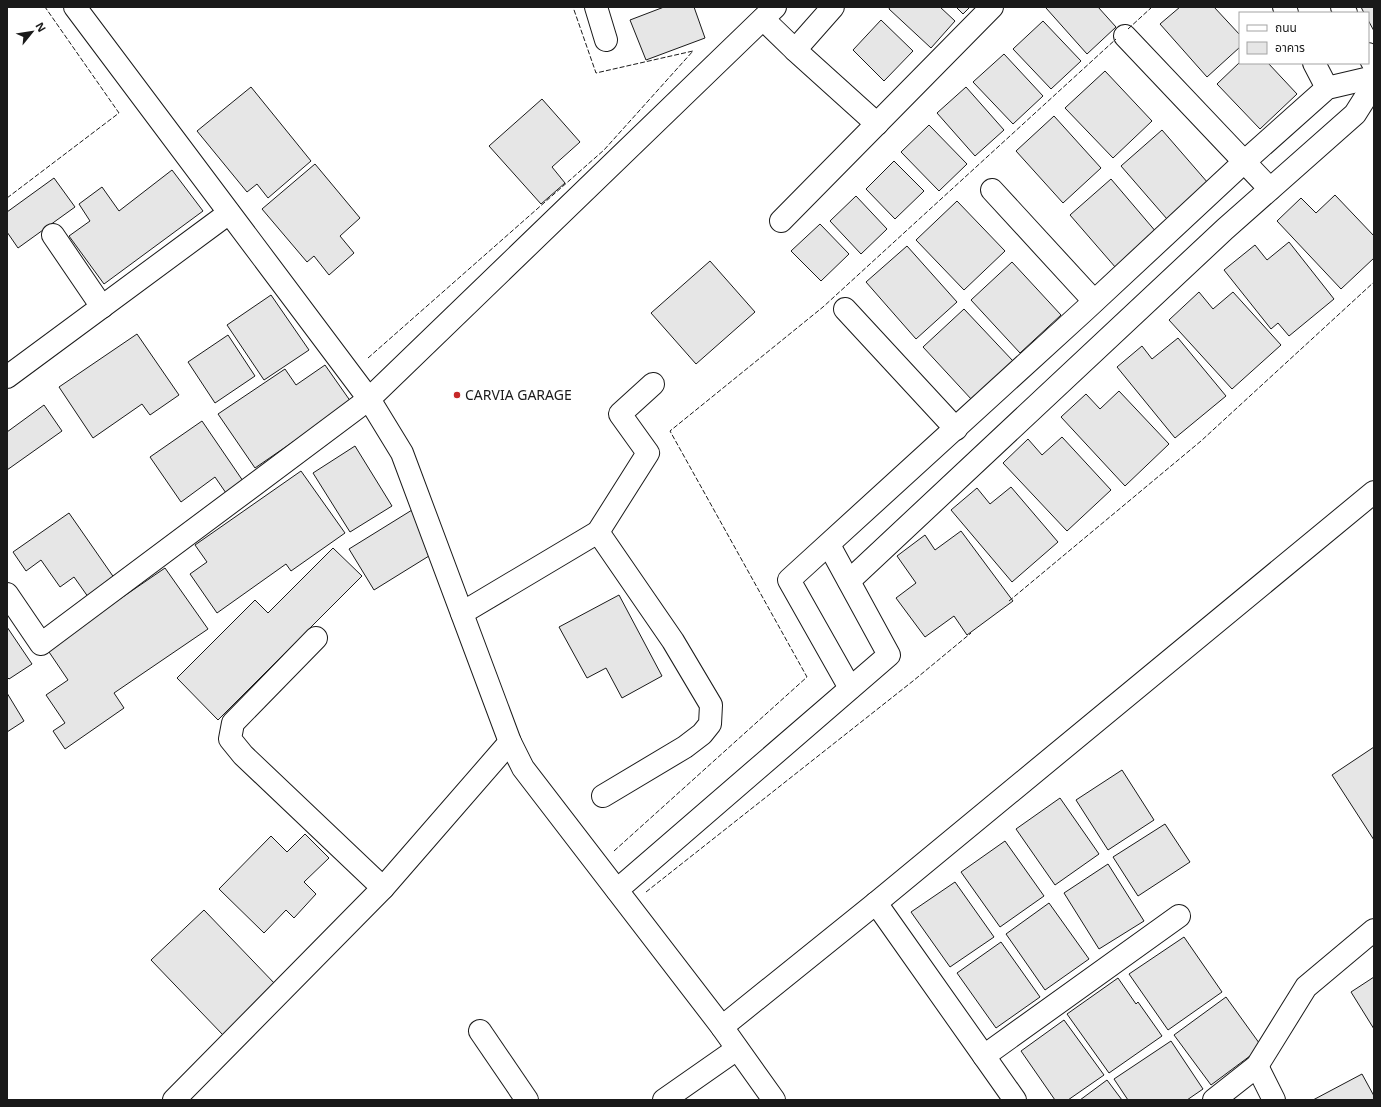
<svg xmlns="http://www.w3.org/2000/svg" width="1381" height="1107" viewBox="0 0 1381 1107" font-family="'Noto Sans','Noto Sans Thai',sans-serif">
	<rect width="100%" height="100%" fill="#fff"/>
	<g fill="#e6e6e6" stroke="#1a1a1a">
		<path d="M 664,7 L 694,7 L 705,38 L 646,60 L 630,20 Z"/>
		<path d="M 890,7 L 940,7 L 955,21 L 931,48 L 889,9 Z"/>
		<path d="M 956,7 L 970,7 L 963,14 Z"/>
		<path d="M 1047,7 L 1098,7 L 1116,27 L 1087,54 L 1046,8 Z"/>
		<path d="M 1180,7 L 1214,7 L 1240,35 L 1240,47 L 1207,77 L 1160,24 Z"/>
		<path d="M 1361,7 L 1374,7 L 1374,31 L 1368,20 L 1368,13 L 1364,13 Z"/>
		<path d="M 881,20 L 913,51 L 884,81 L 853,50 Z"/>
		<path d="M 1043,21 L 1081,61 L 1051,89 L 1013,49 Z"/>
		<path d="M 1004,54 L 1043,96 L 1013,124 L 973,82 Z"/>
		<path d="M 1240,62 L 1240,63 L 1268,63 L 1297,94 L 1260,129 L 1217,84 Z"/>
		<path d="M 1105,71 L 1152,121 L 1113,158 L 1065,108 Z"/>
		<path d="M 251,87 L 311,161 L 268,198 L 257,184 L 247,192 L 197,131 Z"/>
		<path d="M 966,87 L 1004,130 L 975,156 L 937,113 Z"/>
		<path d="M 542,99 L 580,142 L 552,167 L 565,183 L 541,204 L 489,146 Z"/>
		<path d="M 1054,116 L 1101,168 L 1063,203 L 1016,151 Z"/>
		<path d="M 929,125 L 967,164 L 939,191 L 901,152 Z"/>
		<path d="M 1162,130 L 1208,183 L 1167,219 L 1121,166 Z"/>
		<path d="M 894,161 L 924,191 L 895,219 L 866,189 Z"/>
		<path d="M 315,164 L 360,218 L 340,236 L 354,253 L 329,275 L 314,256 L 307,262 L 262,209 Z"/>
		<path d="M 172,170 L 203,211 L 104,284 L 69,236 L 90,221 L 79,204 L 102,187 L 119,211 Z"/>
		<path d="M 54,178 L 75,207 L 18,248 L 7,232 L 7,212 Z"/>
		<path d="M 1111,179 L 1157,233 L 1116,268 L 1070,215 Z"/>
		<path d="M 1335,195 L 1374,236 L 1374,258 L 1341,289 L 1277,221 L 1301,198 L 1316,213 Z"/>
		<path d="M 856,196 L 887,229 L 861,254 L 830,221 Z"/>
		<path d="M 957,201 L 1005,251 L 964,290 L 916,240 Z"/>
		<path d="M 820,224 L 849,254 L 821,281 L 791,251 Z"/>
		<path d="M 1289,242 L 1334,299 L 1289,336 L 1278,323 L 1271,329 L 1224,270 L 1255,245 L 1267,260 Z"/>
		<path d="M 907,246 L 957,302 L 916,339 L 866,282 Z"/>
		<path d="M 710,261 L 755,312 L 696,364 L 651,313 Z"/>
		<path d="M 1012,262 L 1061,315 L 1020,353 L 971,300 Z"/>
		<path d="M 1199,292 L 1213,309 L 1233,292 L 1281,345 L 1232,389 L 1169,320 Z"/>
		<path d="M 271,295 L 309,350 L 264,380 L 227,325 Z"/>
		<path d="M 964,309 L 1013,361 L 972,400 L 923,347 Z"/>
		<path d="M 137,334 L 179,395 L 150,415 L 142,404 L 93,438 L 59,387 Z"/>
		<path d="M 228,335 L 255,376 L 215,403 L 188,362 Z"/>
		<path d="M 1178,338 L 1226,396 L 1175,438 L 1117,367 L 1142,346 L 1152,359 Z"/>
		<path d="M 325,365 L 351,402 L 255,468 L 218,414 L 285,369 L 296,385 Z"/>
		<path d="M 1119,391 L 1169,444 L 1125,486 L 1061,417 L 1086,394 L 1100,409 Z"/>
		<path d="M 44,405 L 62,431 L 7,470 L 7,432 Z"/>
		<path d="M 202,421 L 243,481 L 226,493 L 215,477 L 181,502 L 150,457 Z"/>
		<path d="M 1062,437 L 1111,490 L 1067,531 L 1003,463 L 1028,439 L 1042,455 Z"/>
		<path d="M 355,446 L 392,506 L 350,532 L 313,473 Z"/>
		<path d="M 301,471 L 345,533 L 291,571 L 286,564 L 217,613 L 190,574 L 207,562 L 195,545 Z"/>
		<path d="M 1011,487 L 1058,542 L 1012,582 L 951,510 L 977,488 L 990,504 Z"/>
		<path d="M 412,510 L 437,551 L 374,590 L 349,549 Z"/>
		<path d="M 69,513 L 117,582 L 91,601 L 74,577 L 60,587 L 41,560 L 26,571 L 13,552 Z"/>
		<path d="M 961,531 L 1013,601 L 967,635 L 954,616 L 925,637 L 896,598 L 916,583 L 897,556 L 925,535 L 935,550 Z"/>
		<path d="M 333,548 L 362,576 L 218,720 L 177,678 L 255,600 L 268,613 Z"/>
		<path d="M 165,568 L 208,629 L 114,693 L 124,708 L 65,749 L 53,731 L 65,723 L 46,695 L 68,680 L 47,649 Z"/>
		<path d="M 619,595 L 662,676 L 622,698 L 606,668 L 587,678 L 559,627 Z"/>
		<path d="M 7,627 L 32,664 L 9,679 L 7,677 Z"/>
		<path d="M 7,693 L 24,721 L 7,732 Z"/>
		<path d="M 1374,747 L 1374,840 L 1332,775 Z"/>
		<path d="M 1122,770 L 1154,820 L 1108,850 L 1076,800 Z"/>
		<path d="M 1060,798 L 1099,854 L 1055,885 L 1016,829 Z"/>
		<path d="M 1165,824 L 1190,862 L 1138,896 L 1113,857 Z"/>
		<path d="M 305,834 L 329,858 L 304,882 L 316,894 L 294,918 L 286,910 L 264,933 L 219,889 L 271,836 L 287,852 Z"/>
		<path d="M 1005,841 L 1044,896 L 1000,927 L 961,872 Z"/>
		<path d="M 1108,864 L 1144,921 L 1099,949 L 1064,893 Z"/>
		<path d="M 955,882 L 994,937 L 950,967 L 911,912 Z"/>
		<path d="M 1049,903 L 1089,959 L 1045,990 L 1006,934 Z"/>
		<path d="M 204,910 L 276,985 L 223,1035 L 151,960 Z"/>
		<path d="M 1184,937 L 1222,992 L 1168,1030 L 1129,974 Z"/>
		<path d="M 1001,942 L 1040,997 L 996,1028 L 957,973 Z"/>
		<path d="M 1374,977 L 1374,1029 L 1351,992 Z"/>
		<path d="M 1118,978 L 1136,1004 L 1138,1002 L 1162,1036 L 1109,1073 L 1067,1014 Z"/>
		<path d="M 1226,997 L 1262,1047 L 1211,1085 L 1174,1035 Z"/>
		<path d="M 1064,1020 L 1104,1075 L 1068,1100 L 1055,1100 L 1021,1051 Z"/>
		<path d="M 1171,1041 L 1203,1089 L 1187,1100 L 1128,1100 L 1114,1079 Z"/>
		<path d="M 1362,1074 L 1374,1096 L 1374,1100 L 1313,1100 Z"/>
		<path d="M 1107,1080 L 1122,1100 L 1080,1100 Z"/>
	</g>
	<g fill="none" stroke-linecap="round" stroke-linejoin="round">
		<g stroke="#1a1a1a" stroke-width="24">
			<g id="minor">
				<path d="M 75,7 L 369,399 L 402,453 L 510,742 L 523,768 L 722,1027 L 774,1100"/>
				<path d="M 596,7 L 606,40"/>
				<path d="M 1284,7 L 1287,13"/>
				<path d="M 1342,7 L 1346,13"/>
				<path d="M 763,19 L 795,50 L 833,7"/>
				<path d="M 1125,36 L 1270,189"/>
				<path d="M 795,50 L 877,124"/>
				<path d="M 1368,54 L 1374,65"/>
				<path d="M 1314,63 L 1327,88"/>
				<path d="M 992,190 L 1094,301"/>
				<path d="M 781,221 L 992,7"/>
				<path d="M 53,235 L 102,307"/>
				<path d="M 845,309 L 956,429"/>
				<path d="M 7,377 L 229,213"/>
				<path d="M 598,532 L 673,641 L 711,705 L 710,724 L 702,734 L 685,747 L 603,796"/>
				<path d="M 849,581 L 1225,229 L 1355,114 L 1374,84"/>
				<path d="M 7,594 L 41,644 L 369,399 L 775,7"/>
				<path d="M 462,613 L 598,532 L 648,453 L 620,414 L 653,384"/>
				<path d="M 316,638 L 233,723 L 230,739 L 243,755 L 383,888"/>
				<path d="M 850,688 L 789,580 L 1085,310 L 1244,162 L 1327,88 L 1374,77"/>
				<path d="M 617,890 L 889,655 L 829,545"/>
				<path d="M 876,903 L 1015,1100"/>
				<path d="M 722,1027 L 876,903 L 1374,492"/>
				<path d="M 480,1031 L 527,1100"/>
				<path d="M 984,1056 L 1179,916"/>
				<path d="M 1257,1066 L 1274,1100"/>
				<path d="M 174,1100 L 383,888 L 510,742"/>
				<path d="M 664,1100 L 737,1049"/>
				<path d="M 1214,1100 L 1257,1066 L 1306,987 L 1374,930"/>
			</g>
		</g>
		<use href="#minor" stroke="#fff" stroke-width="22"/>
		<g stroke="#1a1a1a" stroke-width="1" stroke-dasharray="5 2" stroke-linecap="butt">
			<path d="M 1128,29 L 1152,7"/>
			<path d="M 7,198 L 119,113 L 45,7"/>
			<path d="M 368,358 L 604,150 L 693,51 L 596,73 L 573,7"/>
			<path d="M 1009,601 L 1201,441 L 1374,282"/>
			<path d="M 614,851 L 807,677 L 670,431 L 823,307 L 1116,39"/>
			<path d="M 646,892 L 913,681 L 971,633"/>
		</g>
	</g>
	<circle fill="#c62828" stroke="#fff" stroke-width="1.5" cx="457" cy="395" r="4"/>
	<g text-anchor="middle" stroke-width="3" stroke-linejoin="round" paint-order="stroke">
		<g font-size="14" fill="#1a1a1a" stroke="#fff" text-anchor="start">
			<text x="465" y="400">CARVIA GARAGE</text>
		</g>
	</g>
	<rect width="1381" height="1107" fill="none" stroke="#1a1a1a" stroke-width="16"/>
	<rect x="1239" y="12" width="130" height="52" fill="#ffffff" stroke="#a3a3a3"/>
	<rect x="1247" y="25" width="20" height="6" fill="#ffffff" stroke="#a3a3a3"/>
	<text x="1275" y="32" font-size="12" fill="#1a1a1a">ถนน</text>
	<rect x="1247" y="42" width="20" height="12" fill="#e6e6e6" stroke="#a3a3a3"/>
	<text x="1275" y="52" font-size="12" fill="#1a1a1a">อาคาร</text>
	<g transform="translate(32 32) rotate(60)" stroke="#ffffff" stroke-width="3" paint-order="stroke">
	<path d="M0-3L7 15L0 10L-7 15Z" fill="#1a1a1a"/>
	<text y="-6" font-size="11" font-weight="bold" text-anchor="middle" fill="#1a1a1a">N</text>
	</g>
</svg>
